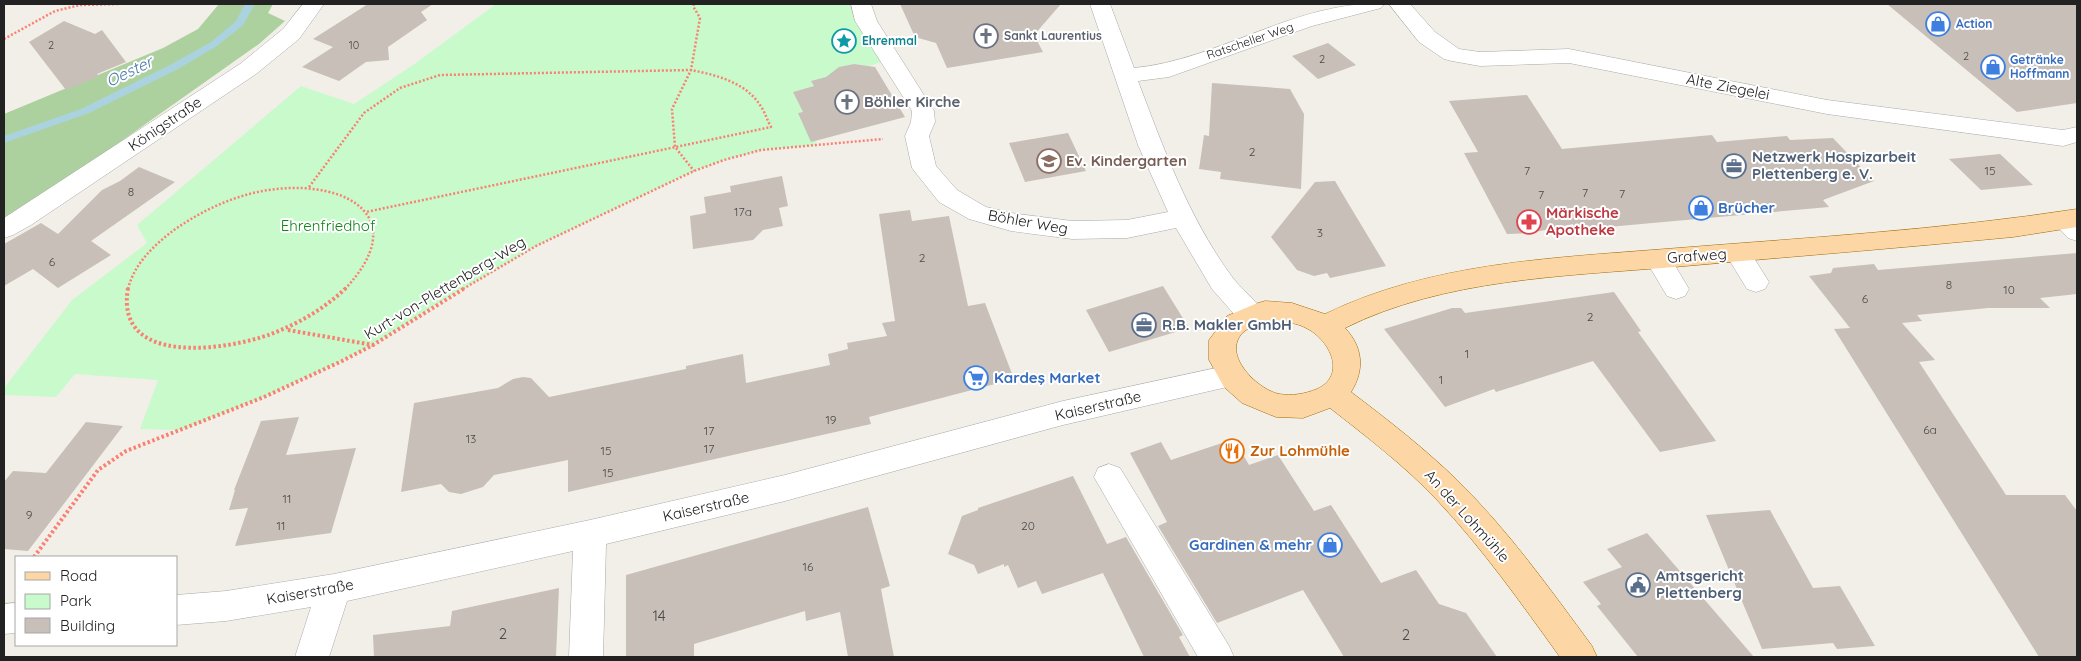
<svg xmlns="http://www.w3.org/2000/svg" width="2081" height="661" viewBox="0 0 2081 661" font-family="Quicksand,sans-serif">
	<rect width="100%" height="100%" fill="#f2efe9"/>
	<path fill="#add19e" d="M 219,4 L 273,4 L 268,13 L 285,21 L 259,44 L 4,224 L 4,114 L 163,48 L 198,29 Z"/>
	<path fill="#c8facc" d="M 496,4 L 850,4 L 853,17 L 881,62 L 869,66 L 854,64 L 839,67 L 829,77 L 811,81 L 814,86 L 793,92 L 803,112 L 798,113 L 807,120 L 817,145 L 761,150 L 724,160 L 694,171 L 536,246 L 442,301 L 373,345 L 342,361 L 264,397 L 181,430 L 140,429 L 158,380 L 75,374 L 56,397 L 4,395 L 4,388 L 72,300 L 147,243 L 137,225 L 301,86 L 354,104 L 413,65 Z"/>
	<g fill="none" stroke-linecap="round" stroke-linejoin="round">
		<path fill="#aad3df" fill-rule="evenodd" d="M 245,4 L 255,4 L 243,25 L 217,46 L 178,69 L 89,113 L 4,143 L 4,136 L 81,109 L 170,65 L 211,42 L 236,21 Z"/>
	</g>
	<g fill="#c7bfb8">
		<path d="M 368,4 L 433,4 L 421,12 L 427,20 L 388,47 L 389,60 L 366,62 L 339,81 L 302,67 L 333,47 L 313,39 Z"/>
		<path d="M 900,4 L 1061,4 L 1034,35 L 1043,52 L 947,68 L 936,43 L 915,37 Z"/>
		<path d="M 1887,4 L 2077,4 L 2077,103 L 2017,112 Z"/>
		<path d="M 64,21 L 95,34 L 102,30 L 126,62 L 97,74 L 99,76 L 66,90 L 29,42 Z"/>
		<path d="M 1328,43 L 1356,65 L 1318,79 L 1292,56 Z"/>
		<path d="M 854,64 L 875,67 L 905,117 L 811,142 L 798,113 L 803,112 L 793,92 L 814,86 L 811,81 L 826,77 L 839,67 Z"/>
		<path d="M 1212,83 L 1290,89 L 1304,114 L 1301,189 L 1220,179 L 1221,172 L 1199,169 L 1204,135 L 1209,136 Z"/>
		<path d="M 1527,95 L 1562,149 L 1712,135 L 1717,142 L 1787,136 L 1790,140 L 1833,138 L 1874,181 L 1823,200 L 1829,207 L 1575,230 L 1573,224 L 1531,233 L 1507,234 L 1464,153 L 1478,152 L 1449,101 Z"/>
		<path d="M 1068,133 L 1086,171 L 1025,182 L 1009,143 Z"/>
		<path d="M 2000,154 L 2033,185 L 1981,190 L 1949,159 Z"/>
		<path d="M 139,167 L 175,182 L 91,241 L 111,255 L 58,288 L 33,269 L 4,286 L 4,244 L 41,223 L 58,234 L 102,190 L 120,181 Z"/>
		<path d="M 782,176 L 788,206 L 779,208 L 783,226 L 763,230 L 753,240 L 693,249 L 690,216 L 706,213 L 704,197 L 731,192 L 730,186 Z"/>
		<path d="M 1335,181 L 1348,203 L 1386,266 L 1330,278 L 1327,273 L 1314,276 L 1297,270 L 1271,237 L 1315,182 Z"/>
		<path d="M 910,210 L 912,221 L 949,216 L 968,306 L 985,303 L 1014,379 L 869,417 L 871,424 L 568,492 L 568,460 L 494,475 L 483,487 L 461,494 L 449,492 L 441,484 L 401,492 L 414,403 L 498,388 L 513,379 L 523,377 L 531,378 L 549,397 L 686,369 L 686,366 L 743,354 L 746,383 L 830,365 L 828,354 L 848,349 L 847,343 L 887,336 L 882,323 L 895,321 L 879,214 Z"/>
		<path d="M 2077,253 L 2077,294 L 2040,298 L 2050,308 L 1988,308 L 1917,315 L 1922,321 L 1902,323 L 1935,360 L 1919,362 L 2006,495 L 2065,495 L 2077,511 L 2077,657 L 2039,657 L 1834,329 L 1850,328 L 1809,276 L 1831,273 L 1833,268 L 1874,264 L 1878,270 Z"/>
		<path d="M 1163,286 L 1189,328 L 1109,352 L 1086,310 Z"/>
		<path d="M 1614,292 L 1641,331 L 1638,332 L 1716,441 L 1660,452 L 1593,361 L 1496,392 L 1494,389 L 1445,407 L 1384,329 L 1452,308 L 1461,308 L 1465,313 Z"/>
		<path d="M 299,417 L 286,455 L 356,448 L 331,533 L 235,546 L 248,508 L 229,510 L 235,490 L 234,490 L 261,421 Z"/>
		<path d="M 86,422 L 123,426 L 28,551 L 4,549 L 4,482 L 13,471 L 46,473 Z"/>
		<path d="M 1234,439 L 1249,465 L 1278,455 L 1314,511 L 1331,505 L 1381,583 L 1416,570 L 1439,604 L 1466,613 L 1497,657 L 1344,657 L 1303,590 L 1217,623 L 1158,526 L 1167,522 L 1130,453 L 1161,442 L 1171,460 Z"/>
		<path d="M 1073,476 L 1107,544 L 1126,537 L 1183,635 L 1179,637 L 1190,657 L 1144,657 L 1103,573 L 1042,594 L 1036,581 L 1018,588 L 1008,565 L 1004,567 L 1004,564 L 978,574 L 974,565 L 948,554 L 962,516 L 978,510 L 978,508 Z"/>
		<path d="M 868,507 L 890,586 L 881,589 L 894,657 L 848,657 L 840,612 L 806,621 L 805,611 L 694,644 L 694,657 L 626,657 L 626,575 Z"/>
		<path d="M 1770,510 L 1813,588 L 1840,586 L 1875,646 L 1837,649 L 1833,643 L 1762,649 L 1706,515 Z"/>
		<path d="M 1647,533 L 1754,657 L 1638,657 L 1597,606 L 1601,604 L 1583,582 L 1622,567 L 1607,549 Z"/>
		<path d="M 559,588 L 556,657 L 374,657 L 373,635 L 450,626 L 452,611 Z"/>
	</g>
	<g fill="none" stroke-linecap="round" stroke-linejoin="round">
		<g stroke="#a9a9a9" stroke-width="1">
			<g id="minor">
				<path d="M 303,4 L 324,4 L 299,39 L 256,74 L 31,225 L 13,235 L 4,238 L 4,218 L 240,64 L 283,29 Z"/>
				<path d="M 851,4 L 871,4 L 877,21 L 934,111 L 935,122 L 929,136 L 936,166 L 957,190 L 986,207 L 1011,213 L 1072,221 L 1127,220 L 1168,212 L 1138,145 L 1090,4 L 1110,4 L 1134,68 C 1219,60 1297,0 1384,4 L 1381,8 L 1312,26 L 1169,77 L 1138,81 C 1163,147 1188,216 1230,274 C 1240,289 1256,299 1265,315 L 1261,322 L 1251,325 L 1241,322 L 1212,289 L 1176,228 L 1127,238 L 1072,239 L 1011,231 L 969,219 L 939,202 L 912,168 L 905,136 L 911,122 L 912,111 L 855,21 Z"/>
				<path d="M 1389,4 L 1410,4 L 1435,32 L 1459,49 L 1480,52 L 1569,49 L 1827,100 L 2063,130 L 2077,127 L 2077,142 L 2063,146 L 1827,114 L 1569,63 L 1480,66 L 1452,61 L 1444,59 L 1419,42 Z"/>
				<path d="M 2065,212 L 2077,218 L 2077,241 L 2068,238 L 2052,221 L 2056,215 Z"/>
				<path d="M 1738,244 L 1747,247 L 1769,282 L 1765,289 L 1756,292 L 1747,289 L 1725,253 L 1729,247 Z"/>
				<path d="M 1658,250 L 1667,252 L 1689,289 L 1685,296 L 1676,299 L 1667,296 L 1645,259 L 1649,252 Z"/>
				<path d="M 1230,365 L 1240,368 L 1244,376 L 1240,384 L 1063,425 L 785,501 L 606,544 L 603,657 L 569,657 L 573,551 L 347,601 L 329,657 L 295,657 L 311,607 L 226,621 L 176,625 L 176,595 L 226,591 L 334,574 L 590,520 L 785,475 L 1063,401 Z"/>
				<path d="M 1109,464 L 1120,468 L 1229,646 L 1234,657 L 1198,657 L 1094,477 L 1098,468 Z"/>
				<path d="M 16,603 L 16,633 L 4,634 L 4,604 Z"/>
			</g>
		</g>
		<g stroke="#a06b00" stroke-width="1">
			<path id="major" d="M 2077,209 L 2077,227 L 2013,237 C 1900,248 1787,257 1674,267 C 1565,276 1443,279 1345,328 C 1363,347 1365,370 1351,392 C 1388,420 1424,448 1457,480 C 1508,530 1550,589 1592,646 L 1597,657 L 1560,657 C 1521,603 1483,549 1437,500 C 1405,466 1367,437 1330,408 L 1303,418 L 1276,417 L 1266,413 L 1242,403 L 1224,387 L 1209,360 L 1209,340 L 1227,316 L 1255,304 L 1265,301 L 1292,303 L 1325,314 C 1430,263 1551,258 1665,249 C 1803,238 1941,230 2077,209 ZM 1267,321 C 1282,321 1296,322 1308,329 C 1330,341 1347,375 1317,389 C 1305,394 1292,396 1279,394 C 1256,389 1218,351 1246,330 C 1252,326 1261,324 1267,321 Z"/>
		</g>
		<g stroke="#fa8072" stroke-width="2.5" stroke-dasharray="2 2" stroke-linecap="butt">
			<path d="M 694,4 L 693,6 L 700,18 L 691,70 L 672,109 L 675,147 L 694,171"/>
			<path d="M 4,39 L 55,11 L 80,5 L 118,4"/>
			<path d="M 309,187 L 364,113 L 400,88 L 440,75 L 691,70 C 716,75 745,82 760,105 C 765,112 767,120 771,127 L 366,212"/>
			<path d="M 128,289 C 134,264 154,245 174,230 C 204,209 239,193 276,189 C 350,181 411,219 345,289"/>
			<path d="M 463,289 L 536,246 L 694,171 L 724,160 L 761,150 L 883,139"/>
		</g>
		<g stroke="#fa8072" stroke-width="4" stroke-dasharray="2.5 2.5" stroke-linecap="butt">
			<path d="M 128,288 C 114,368 228,350 271,334 C 300,323 325,308 346,288"/>
			<path d="M 288,330 L 373,345"/>
			<path d="M 34,557 L 98,470 L 126,451 L 264,397 L 342,361 L 373,345 L 465,288"/>
		</g>
		<use href="#minor" fill="#fff" fill-rule="evenodd"/>
		<use href="#major" fill="#fcd6a4" fill-rule="evenodd"/>
	</g>
	<defs>
		<g id="shop-ring" transform="scale(1.25)"><circle r="9.5" fill="#fff" stroke="#3f7fe0" stroke-width="1.5"/><path d="M-5-2.5h2.3a2.7 3.5 0 0 1 5.4 0H5L5.5 6h-11ZM-1.5-2.5h3a1.5 2.3 0 0 0-3 0Z" fill="#3f7fe0"/></g>
		<g id="church-ring" transform="scale(1.25)"><circle r="9.5" fill="#fff" stroke="#6b7280" stroke-width="1.5"/><path d="M-1.2-6h2.4v3.5h3.3v2.4h-3.3V6h-2.4V-.1h-3.3v-2.4h3.3Z" fill="#6b7280"/></g>
		<g id="sight-ring" transform="scale(1.25)"><circle r="9.5" fill="#fff" stroke="#0f9aa8" stroke-width="1.5"/><path d="M0-6L1.8-2.2L6-1.7L2.9 1.2L3.7 5.4L0 3.3L-3.7 5.4L-2.9 1.2L-6-1.7L-1.8-2.2Z" fill="#0f9aa8"/></g>
		<g id="school-ring" transform="scale(1.25)"><circle r="9.5" fill="#fff" stroke="#8d6e63" stroke-width="1.5"/><path d="M0-5L7-2L0 1L-7-2ZM-4 1L0 2.5L4 1V4Q0 6-4 4Z" fill="#8d6e63"/></g>
		<g id="office-ring" transform="scale(1.25)"><circle r="9.5" fill="#fff" stroke="#5c6f8a" stroke-width="1.5"/><path d="M-6-3h4V-5.5h4V-3h4V5H-6ZM-1-4.5V-3h2v-1.5ZM-6 0V1H6V0Z" fill="#5c6f8a"/></g>
		<g id="pharmacy-ring" transform="scale(1.25)"><circle r="9.5" fill="#fff" stroke="#e0444e" stroke-width="1.5"/><path d="M-2-6h4v4h4v4h-4v4h-4v-4h-4v-4h4Z" fill="#e0444e"/></g>
		<g id="supermarket-ring" transform="scale(1.25)"><circle r="9.5" fill="#fff" stroke="#3f7fe0" stroke-width="1.5"/><path d="M-6-5.5h2.5l.6 2H6L4.5 2H-2.5L-4.4-4H-6ZM-1.5 3.2a1.3 1.3 0 1 0 .1 0ZM3 3.2a1.3 1.3 0 1 0 .1 0Z" fill="#3f7fe0"/></g>
		<g id="restaurant-ring" transform="scale(1.25)"><circle r="9.5" fill="#fff" stroke="#e8710a" stroke-width="1.5"/><path d="M-5-6h1v4h1v-4h1v4h1v-4h1v5L-1.5 .5V6h-2V.5L-5-1ZM5-6V6H3V1.5H1.5Q1.5-4 5-6Z" fill="#e8710a"/></g>
		<g id="civic-ring" transform="scale(1.25)"><circle r="9.5" fill="#fff" stroke="#5c6f8a" stroke-width="1.5"/><path d="M-.6-6.5H3V-4.5H.6V-3L4-1V1h2V6H-6V1h2V-1L-.6-3ZM-1.2 2.5V6h2.4V2.5Z" fill="#5c6f8a"/></g>
	</defs>
	<g fill-rule="evenodd">
		<use href="#shop-ring" x="1938" y="24"/>
		<use href="#church-ring" x="986" y="36"/>
		<use href="#sight-ring" x="844" y="41"/>
		<use href="#shop-ring" x="1993" y="67"/>
		<use href="#church-ring" x="847" y="102"/>
		<use href="#school-ring" x="1049" y="161"/>
		<use href="#office-ring" x="1734" y="166"/>
		<use href="#shop-ring" x="1701" y="208"/>
		<use href="#pharmacy-ring" x="1529" y="222"/>
		<use href="#office-ring" x="1144" y="325"/>
		<use href="#supermarket-ring" x="976" y="378"/>
		<use href="#restaurant-ring" x="1232" y="451"/>
		<use href="#shop-ring" x="1330" y="545"/>
		<use href="#civic-ring" x="1638" y="585"/>
	</g>
	<g text-anchor="middle" stroke-width="4" stroke-linejoin="round" paint-order="stroke">
		<g font-size="11" fill="#4b4948">
			<text x="51" y="49">2</text>
			<text x="354" y="49">10</text>
			<text x="1966" y="60">2</text>
			<text x="1322" y="63">2</text>
		</g>
		<g font-size="12" font-weight="bold" fill="#366cbe" stroke="#fff" text-anchor="start">
			<text x="1956" y="28">Action</text>
			<text x="2010" y="64">Getränke<tspan x="2010" dy="14">Hoffmann</tspan></text>
		</g>
		<g font-size="12" font-weight="bold" fill="#5b616d" stroke="#fff" text-anchor="start">
			<text x="1004" y="40">Sankt Laurentius</text>
		</g>
		<g font-size="12" font-weight="bold" fill="#0d838f" stroke="#fff" text-anchor="start">
			<text x="862" y="45">Ehrenmal</text>
		</g>
		<g font-size="12" fill="#222" stroke="#fff">
			<text transform="translate(1250 41) rotate(-19)" y="4">Ratscheller Weg</text>
		</g>
		<g font-size="12" fill="#4b4948">
			<text x="1252" y="156">2</text>
			<text x="1527" y="175">7</text>
			<text x="1990" y="175">15</text>
			<text x="131" y="196">8</text>
			<text x="1585" y="197">7</text>
			<text x="1622" y="198">7</text>
			<text x="1541" y="199">7</text>
			<text x="743" y="216">17a</text>
			<text x="1320" y="237">3</text>
			<text x="922" y="262">2</text>
			<text x="52" y="266">6</text>
			<text x="1949" y="289">8</text>
			<text x="2009" y="294">10</text>
			<text x="1865" y="303">6</text>
			<text x="1590" y="321">2</text>
			<text x="1467" y="358">1</text>
			<text x="1441" y="384">1</text>
			<text x="831" y="424">19</text>
			<text x="1930" y="434">6a</text>
			<text x="709" y="435">17</text>
			<text x="471" y="443">13</text>
			<text x="709" y="453">17</text>
			<text x="606" y="455">15</text>
			<text x="608" y="477">15</text>
			<text x="287" y="503">11</text>
			<text x="29" y="519">9</text>
			<text x="281" y="530">11</text>
			<text x="1028" y="530">20</text>
			<text x="808" y="571">16</text>
		</g>
		<g font-size="15" fill="#222" stroke="#fff">
			<text transform="translate(1728 87) rotate(11)" y="5">Alte Ziegelei</text>
			<text transform="translate(165 124) rotate(-34)" y="5">Königstraße</text>
			<text transform="translate(1028 222) rotate(10)" y="5">Böhler Weg</text>
			<text transform="translate(1697 256) rotate(-4)" y="5">Grafweg</text>
			<text transform="translate(445 288) rotate(-31)" y="5">Kurt-von-Plettenberg-Weg</text>
			<text transform="translate(1098 406) rotate(-13)" y="5">Kaiserstraße</text>
			<text transform="translate(706 507) rotate(-13)" y="5">Kaiserstraße</text>
			<text transform="translate(1467 516) rotate(48)" y="5">An der Lohmühle</text>
			<text transform="translate(310 592) rotate(-10)" y="5">Kaiserstraße</text>
		</g>
		<g font-size="15" font-weight="bold" fill="#5b616d" stroke="#fff" text-anchor="start">
			<text x="864" y="107">Böhler Kirche</text>
		</g>
		<g font-size="15" font-weight="bold" fill="#4e5e75" stroke="#fff" text-anchor="start">
			<text x="1752" y="162">Netzwerk Hospizarbeit<tspan x="1752" dy="17">Plettenberg e. V.</tspan></text>
			<text x="1162" y="330">R.B. Makler GmbH</text>
			<text x="1656" y="581">Amtsgericht<tspan x="1656" dy="17">Plettenberg</tspan></text>
		</g>
		<g font-size="15" font-weight="bold" fill="#785e54" stroke="#fff" text-anchor="start">
			<text x="1066" y="166">Ev. Kindergarten</text>
		</g>
		<g font-size="15" font-weight="bold" fill="#366cbe" stroke="#fff" text-anchor="start">
			<text x="1718" y="213">Brücher</text>
			<text x="994" y="383">Kardeş Market</text>
			<text x="1312" y="550" text-anchor="end">Gardinen &amp; mehr</text>
		</g>
		<g font-size="15" font-weight="bold" fill="#be3a42" stroke="#fff" text-anchor="start">
			<text x="1546" y="218">Märkische<tspan x="1546" dy="17">Apotheke</tspan></text>
		</g>
		<g font-size="15" fill="#0c8416" stroke="#fff">
			<text x="328" y="231">Ehrenfriedhof</text>
		</g>
		<g font-size="15" font-weight="bold" fill="#c56008" stroke="#fff" text-anchor="start">
			<text x="1250" y="456">Zur Lohmühle</text>
		</g>
		<g font-size="15" fill="#4b4948">
			<text x="659" y="621">14</text>
			<text x="503" y="639">2</text>
			<text x="1406" y="640">2</text>
		</g>
		<g font-size="16" font-style="italic" fill="#4a7aab" stroke="#fff">
			<text transform="translate(129 71) rotate(-26)" y="6">Oester</text>
		</g>
	</g>
	<rect width="2081" height="661" fill="none" stroke="#222222" stroke-width="10"/>
	<rect x="15" y="556" width="162" height="90" fill="#ffffff" stroke="#a7a7a7"/>
	<rect x="25" y="572" width="25" height="8" fill="#fcd6a4" stroke="#a7a7a7"/>
	<text x="60" y="581" font-size="15" fill="#222222">Road</text>
	<rect x="25" y="594" width="25" height="15" fill="#c8facc" stroke="#a7a7a7"/>
	<text x="60" y="606" font-size="15" fill="#222222">Park</text>
	<rect x="25" y="618" width="25" height="15" fill="#c7bfb8" stroke="#a7a7a7"/>
	<text x="60" y="631" font-size="15" fill="#222222">Building</text>
</svg>
